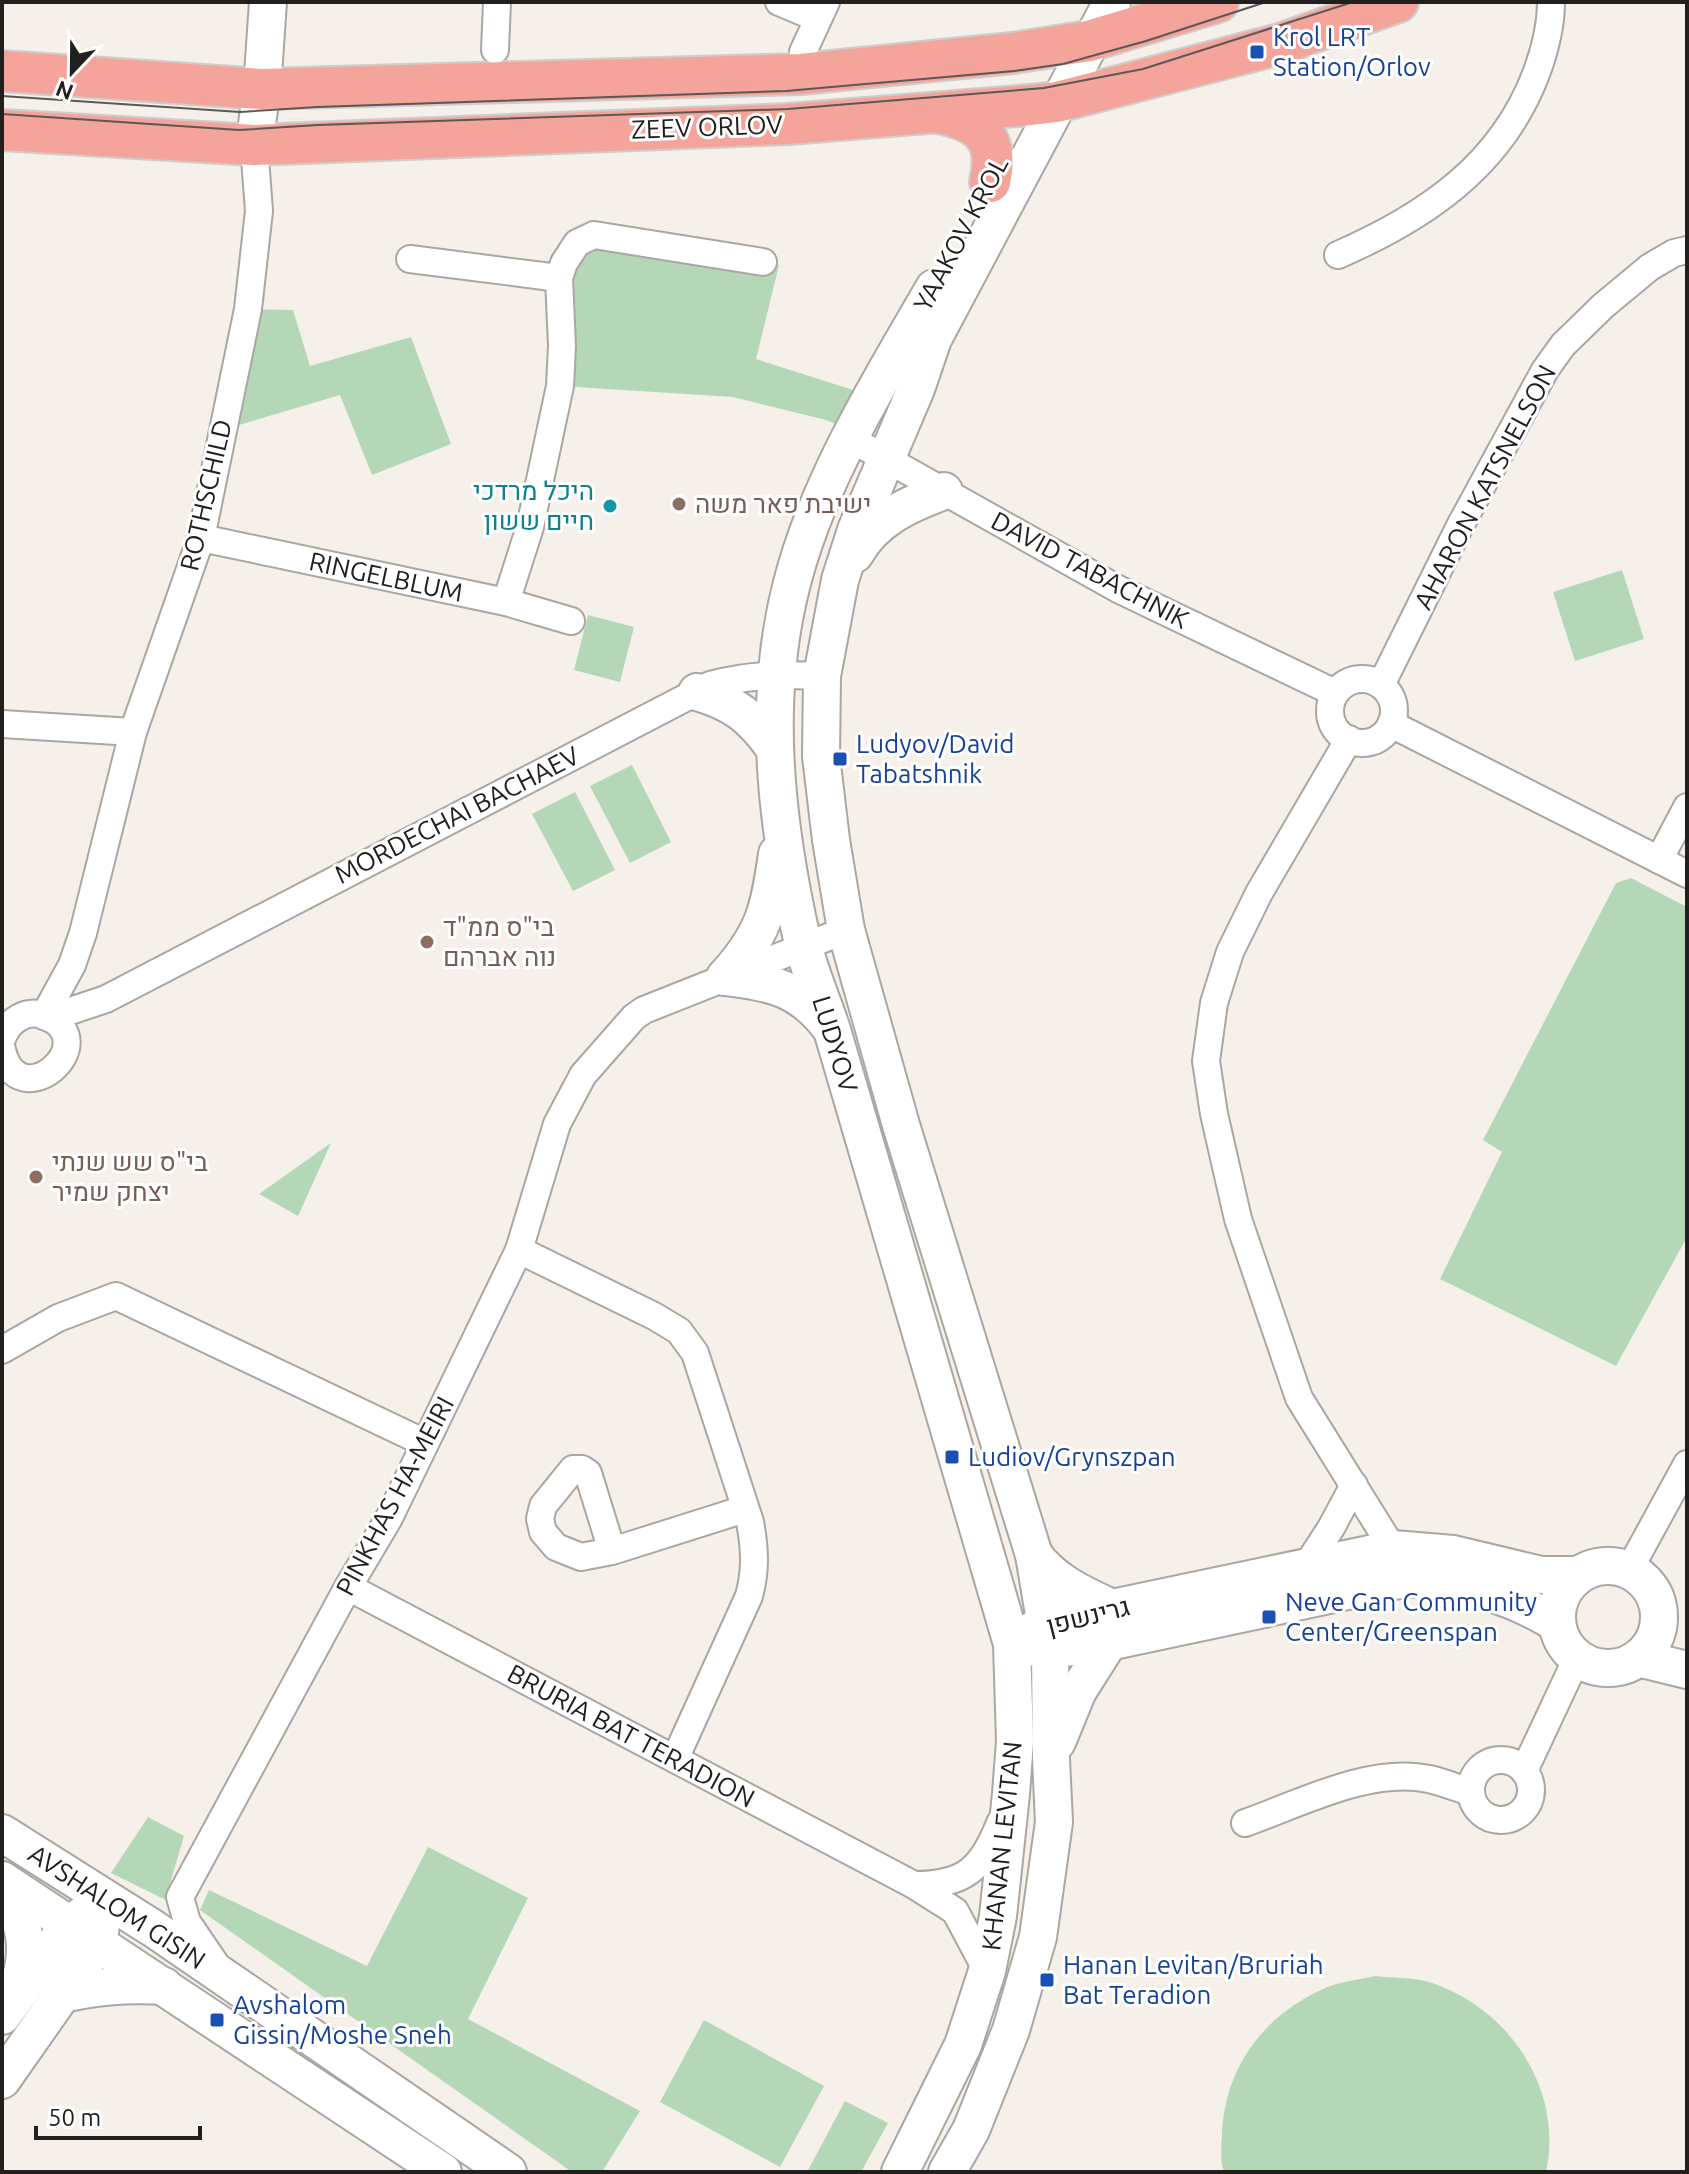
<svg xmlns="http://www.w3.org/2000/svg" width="1689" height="2174" viewBox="0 0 1689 2174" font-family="Ubuntu,Heebo,sans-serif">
	<rect width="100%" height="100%" fill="#f5f0ea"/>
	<g fill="#b4d8b7">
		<path d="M 577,243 L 779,265 L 756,359 L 872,396 L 853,431 L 826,420 L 733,397 L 560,386 L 564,263 Z"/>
		<path d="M 248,309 L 293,310 L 310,366 L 411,337 L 451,444 L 372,475 L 340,395 L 222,430 Z"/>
		<path d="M 1622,570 L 1644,639 L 1575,661 L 1553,592 Z"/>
		<path d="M 588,615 L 634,627 L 620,682 L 574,670 Z"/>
		<path d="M 632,765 L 671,842 L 630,863 L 590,786 Z"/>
		<path d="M 575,792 L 615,870 L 573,891 L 532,814 Z"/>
		<path d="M 1631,878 L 1687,907 L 1687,1237 L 1616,1366 L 1440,1279 L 1502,1152 L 1483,1140 L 1616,883 Z"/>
		<path d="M 331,1143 L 298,1216 L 259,1194 Z"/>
		<path d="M 148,1817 L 184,1836 L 169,1887 L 172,1903 L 111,1873 Z"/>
		<path d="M 428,1847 L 528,1898 L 468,2019 L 640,2111 L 602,2172 L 572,2172 L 200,1910 L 209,1890 L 367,1966 Z"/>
		<path d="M 1375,1976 C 1392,1978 1413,1977 1429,1982 C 1509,2007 1564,2090 1546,2172 L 1224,2172 C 1220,2160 1221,2148 1222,2135 C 1224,2070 1262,2017 1321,1990 C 1336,1982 1358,1980 1375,1976 Z"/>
		<path d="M 704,2020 L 824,2086 L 780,2167 L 660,2102 Z"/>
		<path d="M 845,2101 L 888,2123 L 861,2172 L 807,2172 Z"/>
	</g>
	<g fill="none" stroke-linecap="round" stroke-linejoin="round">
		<g stroke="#aba6a1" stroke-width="30">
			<g id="street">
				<path d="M 779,2 L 817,18"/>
				<path d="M 495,50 L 497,2"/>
				<path d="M 803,52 L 826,2"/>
				<path d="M 1338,255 C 1425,217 1501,166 1536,74 C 1545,50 1551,27 1551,2"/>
				<path d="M 410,259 L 559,278"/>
				<path d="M 849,438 L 1118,589 L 1335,693"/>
				<path d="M 201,538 L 506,602 L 571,621"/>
				<path d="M 506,602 L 530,527 L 560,386 L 562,346 L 559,278 L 564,263 L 577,243 L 594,235 L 763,262"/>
				<circle cx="1362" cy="711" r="32"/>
				<path d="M 1381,685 L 1460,526 L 1545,370 L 1563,345 L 1603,306 L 1650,267 L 1674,253 L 1687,250"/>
				<path d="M 2,724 L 133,732"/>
				<path d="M 1391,724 L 1687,874"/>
				<path d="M 1349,739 L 1259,893 L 1230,952 L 1214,1003 L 1206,1061 L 1214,1114 L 1238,1219 L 1299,1398 L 1393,1549"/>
				<path d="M 1659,860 L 1687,807"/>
				<path d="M 44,1016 L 72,965 L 83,933 L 133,732 L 201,538 L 248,309 L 259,211 L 254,145"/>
				<path d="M 49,1018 L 106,999 L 710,685 C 747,675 783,674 822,676"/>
				<path d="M 2,1039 C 8,1021 26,1008 46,1016 C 106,1043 18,1119 2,1050"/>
				<path d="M 519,1250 L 654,1316 L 679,1331 L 695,1353 L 750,1522 C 755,1549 756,1570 749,1596 L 675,1759"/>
				<path d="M 2,1350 L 58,1318 L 116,1296 L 425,1443"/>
				<path d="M 612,1551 L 588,1473 L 582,1469 L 573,1469 L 543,1506 L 540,1519 L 543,1532 L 556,1547 L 581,1557 L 612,1551 L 745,1509"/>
				<path d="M 1305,1568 L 1331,1528 L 1354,1485"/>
				<path d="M 1629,1570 L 1687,1464"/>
				<path d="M 348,1587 L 914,1885 L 955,1911 L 987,1971"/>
				<circle cx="1501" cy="1790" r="30"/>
				<path d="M 1524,1771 L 1577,1658"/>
				<path d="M 1245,1823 C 1299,1804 1371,1766 1429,1779 C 1443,1782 1457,1788 1470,1792"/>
				<path d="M 914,1885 C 965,1885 982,1869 1000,1823"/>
				<path d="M 215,1963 L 187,1922 L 180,1897 L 348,1587 L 389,1518 L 519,1250 L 557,1124 L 583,1075 L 634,1017 L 644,1010 L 846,930"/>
			</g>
		</g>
		<g stroke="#aba6a1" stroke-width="40">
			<g id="secondary">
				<path d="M 254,145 L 262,89 L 268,2"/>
				<path d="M 855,554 C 874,519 909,504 944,491"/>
				<path d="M 697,692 C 735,703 752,717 775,749"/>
				<path d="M 725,977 C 764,934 769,910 777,854"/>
				<path d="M 725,977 C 771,983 799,987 829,1026"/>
				<path d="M 1034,1555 C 1054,1582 1082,1594 1112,1608"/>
				<circle cx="1608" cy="1617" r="51"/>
				<path d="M 1025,1635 L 1045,1622 L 1393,1549 L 1453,1554 L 1541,1575 L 1577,1575"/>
				<path d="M 1025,1646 L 1050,1650 L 1109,1642 L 1409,1578 C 1466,1584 1507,1593 1556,1623"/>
				<path d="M 1638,1658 L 1687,1670"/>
				<path d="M 1057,1742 L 1078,1691 L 1109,1642"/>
				<path d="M 2,1833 L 154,1929 L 508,2172"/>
				<path d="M 2,1880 L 443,2172"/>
				<path d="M 3,1881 C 22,1920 34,1945 17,1988"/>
				<path d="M 59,1995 C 97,1986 126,1984 164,1986"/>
				<path d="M 2,2016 L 69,1925 L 88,1911"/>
				<path d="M 2,2080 L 98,1943 L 102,1920"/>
				<path d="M 900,2172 L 963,2045 L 987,1971 L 998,1916 L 1011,1794 L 1015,1741 L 1012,1644 L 832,1030 C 823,1002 810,973 803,944 C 776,825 761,702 792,583 C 819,478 881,380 934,288"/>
				<path d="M 947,2172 L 971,2130 L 1011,2030 L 1038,1937 L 1054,1822 L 1051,1759 L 1050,1650 L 1034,1555 L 901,1125 L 846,930 L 831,840 L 821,756 L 822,676 L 840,580 L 856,530 L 916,389 L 933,339 L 1112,2"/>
			</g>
		</g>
		<g stroke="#cecece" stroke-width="44">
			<g id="primary">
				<path d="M 2,71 L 262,89 L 801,74 L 1013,53 L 1089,41 L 1218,2"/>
				<path d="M 938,113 C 980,121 1000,138 990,182"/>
				<path d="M 2,130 L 254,145 L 788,124 L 1031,105 L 1057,102 L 1280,44 L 1398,2"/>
			</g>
		</g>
		<use href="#street" stroke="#fff" stroke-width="26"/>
		<use href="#secondary" stroke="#fff" stroke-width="36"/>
		<use href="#primary" stroke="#f4a49a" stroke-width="40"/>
		<g stroke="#5b5855" stroke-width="2">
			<path d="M 2,96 L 240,112 L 317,107 L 786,91 L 1014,71 L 1063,64 L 1146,41 L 1266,2"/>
			<path d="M 2,114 L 239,130 L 318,125 L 788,109 L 1044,88 L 1143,69 L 1353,2"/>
		</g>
	</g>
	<g fill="#1a4fb4" stroke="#fff" stroke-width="3">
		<rect x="1249" y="44" width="16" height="16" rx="4"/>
		<rect x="832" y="751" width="16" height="16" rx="4"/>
		<rect x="944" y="1449" width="16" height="16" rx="4"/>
		<rect x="1261" y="1609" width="16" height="16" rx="4"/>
		<rect x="1039" y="1972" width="16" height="16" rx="4"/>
		<rect x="209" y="2012" width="16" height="16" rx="4"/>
	</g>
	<g fill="#8d6e63" stroke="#fff" stroke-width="3">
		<circle cx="679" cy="504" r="8"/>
		<circle cx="427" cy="942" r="8"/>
		<circle cx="36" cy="1177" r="8"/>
	</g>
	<circle fill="#0f9aa8" stroke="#fff" stroke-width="3" cx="610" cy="506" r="8"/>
	<g text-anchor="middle" stroke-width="6" stroke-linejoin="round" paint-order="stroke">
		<g font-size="26" fill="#164399" stroke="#fff" text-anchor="start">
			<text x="1273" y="46">Krol LRT<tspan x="1273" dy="30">Station/Orlov</tspan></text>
			<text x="856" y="753">Ludyov/David<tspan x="856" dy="30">Tabatshnik</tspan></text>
			<text x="968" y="1466">Ludiov/Grynszpan</text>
			<text x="1285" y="1611">Neve Gan Community<tspan x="1285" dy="30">Center/Greenspan</tspan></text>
			<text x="1063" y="1974">Hanan Levitan/Bruriah<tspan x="1063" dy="30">Bat Teradion</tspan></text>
			<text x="233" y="2014">Avshalom<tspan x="233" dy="30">Gissin/Moshe Sneh</tspan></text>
		</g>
		<g font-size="26" fill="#22201e" stroke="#fff">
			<text transform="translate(707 127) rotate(-2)" y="9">ZEEV ORLOV</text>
			<text transform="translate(961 234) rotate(-62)" y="9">YAAKOV KROL</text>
			<text transform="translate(1485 487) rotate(-62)" y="9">AHARON KATSNELSON</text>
			<text transform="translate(206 495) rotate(-77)" y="9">ROTHSCHILD</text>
			<text transform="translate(1090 570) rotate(28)" y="9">DAVID TABACHNIK</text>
			<text transform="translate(386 577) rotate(12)" y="9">RINGELBLUM</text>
			<text transform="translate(457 815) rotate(-27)" y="9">MORDECHAI BACHAEV</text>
			<text transform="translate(835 1044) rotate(73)" y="9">LUDYOV</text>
			<text transform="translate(395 1496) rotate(-62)" y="9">PINKHAS HA-MEIRI</text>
			<text transform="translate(1088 1616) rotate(-14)" y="9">גרינשפן</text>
			<text transform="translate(631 1736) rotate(28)" y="9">BRURIA BAT TERADION</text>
			<text transform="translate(1002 1846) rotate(-84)" y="9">KHANAN LEVITAN</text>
			<text transform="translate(117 1907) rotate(33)" y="9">AVSHALOM GISIN</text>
		</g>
		<g font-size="26" fill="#0d838f" stroke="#fff" text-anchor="end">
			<text x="594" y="500">היכל מרדכי<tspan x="594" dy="30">חיים ששון</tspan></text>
		</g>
		<g font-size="26" fill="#785e54" stroke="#fff" text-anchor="start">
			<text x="695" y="513">ישיבת פאר משה</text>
			<text x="443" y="936">בי"ס ממ"ד<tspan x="443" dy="30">נוה אברהם</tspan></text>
			<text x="52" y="1171">בי"ס שש שנתי<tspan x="52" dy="30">יצחק שמיר</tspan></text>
		</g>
	</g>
	<rect width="1689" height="2174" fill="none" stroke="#22201e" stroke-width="8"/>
	<g transform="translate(72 72) rotate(202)" stroke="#ffffff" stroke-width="6" paint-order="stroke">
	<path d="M0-6L14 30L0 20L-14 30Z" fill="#22201e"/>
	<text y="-12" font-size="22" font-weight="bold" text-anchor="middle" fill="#22201e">N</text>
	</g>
	<path d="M36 2126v12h164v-12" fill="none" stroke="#22201e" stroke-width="4"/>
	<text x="48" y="2126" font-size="24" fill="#22201e" stroke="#ffffff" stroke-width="6" paint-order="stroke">50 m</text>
</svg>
